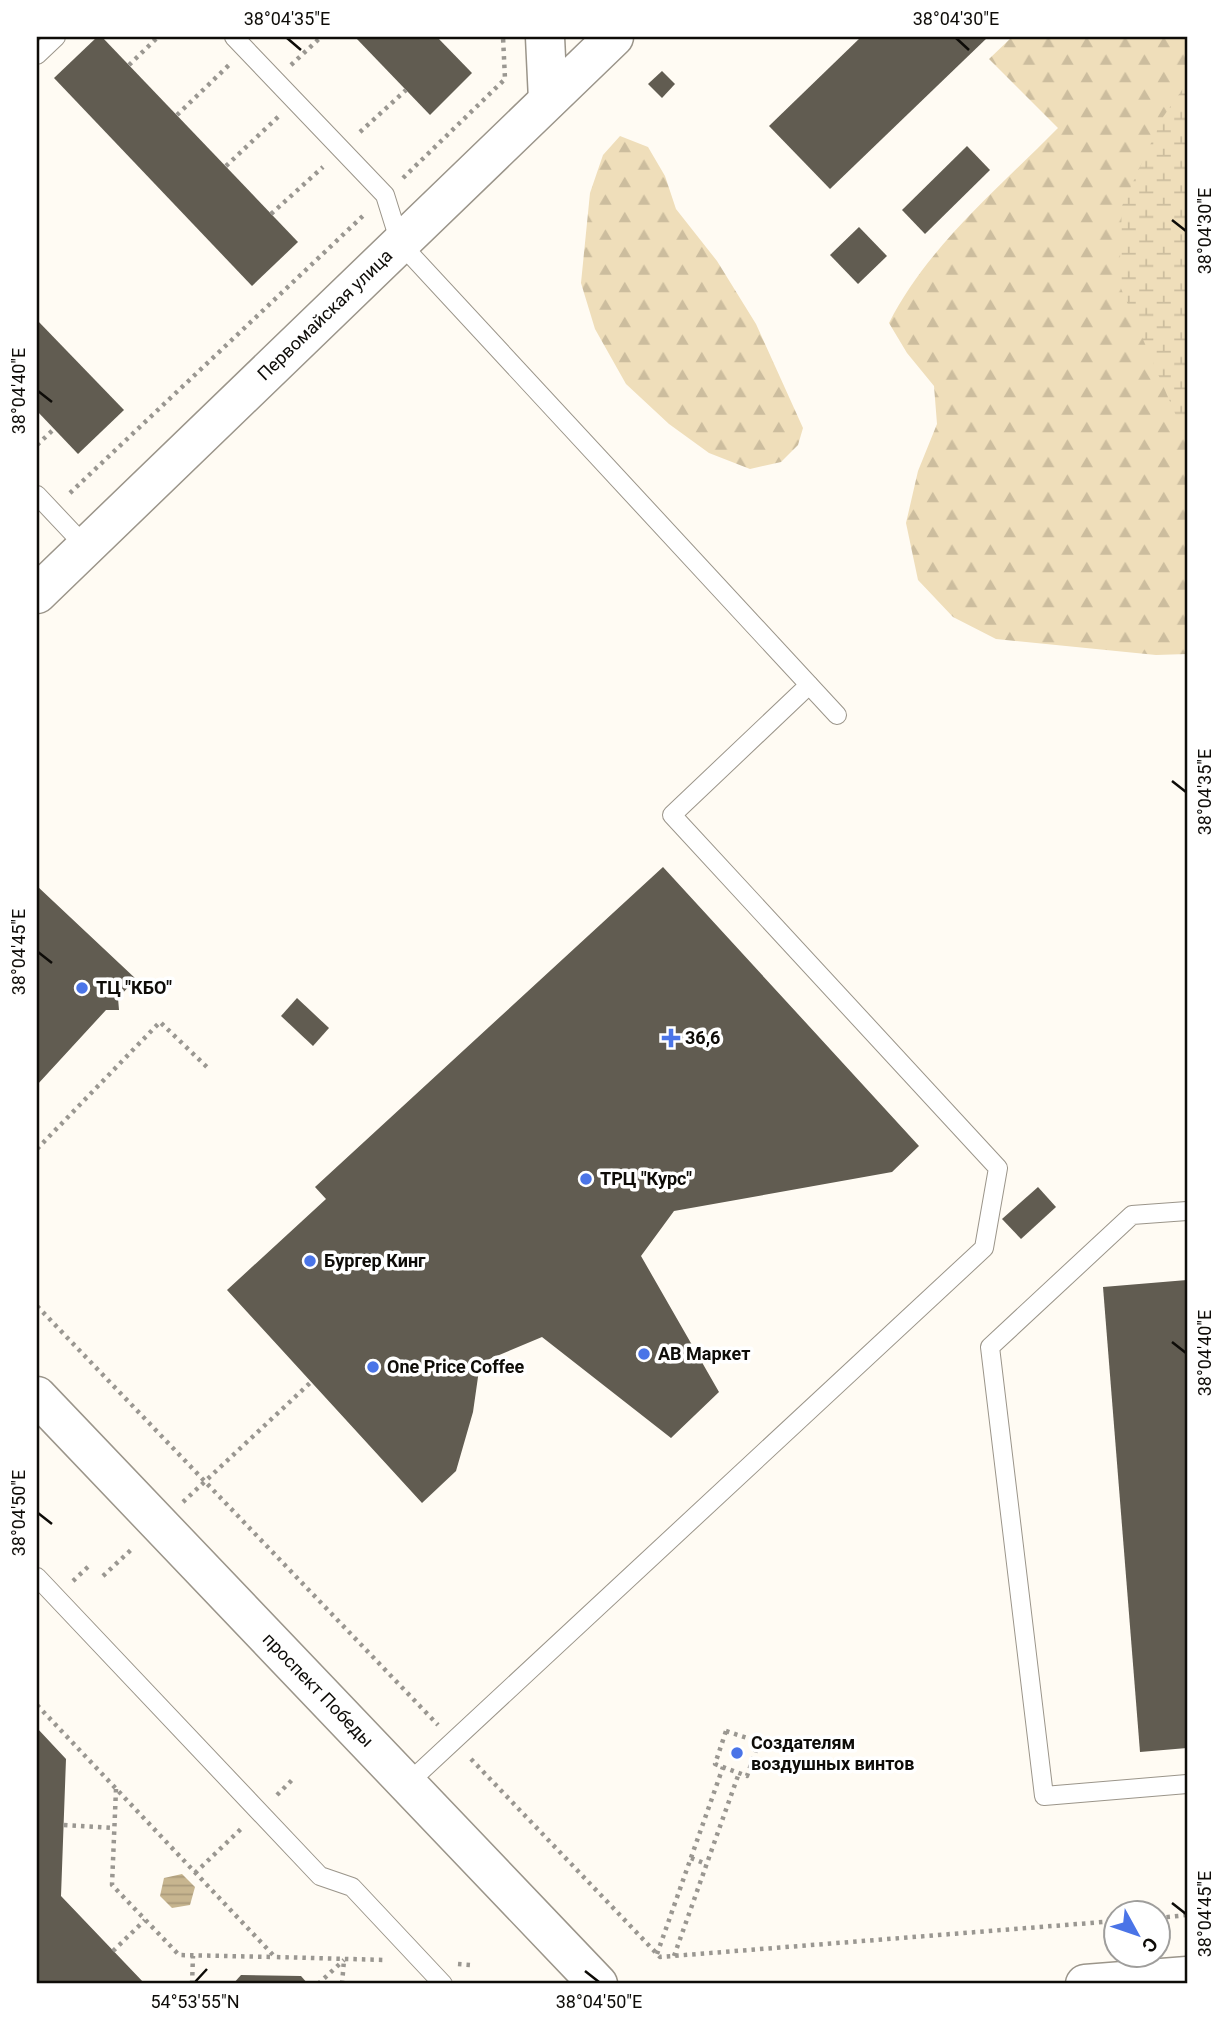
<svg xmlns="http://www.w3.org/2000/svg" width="1224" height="2021" viewBox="0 0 1224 2021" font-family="Roboto,sans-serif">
	<defs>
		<pattern id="forest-firs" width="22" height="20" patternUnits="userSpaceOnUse" patternTransform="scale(1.75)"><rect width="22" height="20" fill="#efdeba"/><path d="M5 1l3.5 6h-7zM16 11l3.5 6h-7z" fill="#ccbd9e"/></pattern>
		<pattern id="wetland-marsh" width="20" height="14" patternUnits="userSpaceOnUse" patternTransform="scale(1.75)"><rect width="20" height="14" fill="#efdeba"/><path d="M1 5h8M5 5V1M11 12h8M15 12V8" fill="none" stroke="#ccbd9e"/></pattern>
		<pattern id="water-rules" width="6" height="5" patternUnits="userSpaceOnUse" patternTransform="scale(1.75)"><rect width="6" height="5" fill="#c7b58f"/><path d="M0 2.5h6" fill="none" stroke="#aa9a7a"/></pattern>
	</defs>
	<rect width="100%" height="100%" fill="#fffbf3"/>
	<g fill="url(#forest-firs)">
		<path d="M 1012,37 L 1187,37 L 1187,654 L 1156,655 L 996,639 L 953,617 L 918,580 L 906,523 L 918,471 L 937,424 L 934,386 L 907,353 L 889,323 C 928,246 998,189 1058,128 L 989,59 Z"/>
		<path d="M 620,136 L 648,147 L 665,176 L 676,209 L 717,261 L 756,324 L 803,428 L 798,445 L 781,462 L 750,469 L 709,453 L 669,424 L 626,384 L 595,329 L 581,283 L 590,193 L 603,155 Z"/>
	</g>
	<path fill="url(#wetland-marsh)" d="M 1187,83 L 1187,441 L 1119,284 L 1122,206 L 1163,117 Z"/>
	<path fill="url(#water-rules)" d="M 182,1874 L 195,1887 L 190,1905 L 172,1908 L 160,1896 L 164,1878 Z"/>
	<g fill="#615c51">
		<path d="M 97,37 L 102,37 L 298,242 L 252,286 L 54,78 Z"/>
		<path d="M 355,37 L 437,37 L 472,73 L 430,115 Z"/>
		<path d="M 861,37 L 988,37 L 830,189 L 769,126 Z"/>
		<path d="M 662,71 L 675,84 L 662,98 L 648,84 Z"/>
		<path d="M 967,146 L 990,170 L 925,234 L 902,210 Z"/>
		<path d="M 859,227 L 887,256 L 858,284 L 830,255 Z"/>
		<path d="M 37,320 L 124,410 L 78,454 L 37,411 Z"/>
		<path d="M 663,867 L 919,1146 L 892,1172 L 674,1211 L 641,1256 L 719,1392 L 671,1438 L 542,1337 L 480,1363 L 473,1412 L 456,1471 L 422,1503 L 227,1290 L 326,1199 L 315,1187 Z"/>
		<path d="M 37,886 L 136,979 L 118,998 L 119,1010 L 106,1010 L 37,1085 Z"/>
		<path d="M 297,998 L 329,1028 L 313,1046 L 281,1016 Z"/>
		<path d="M 1038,1187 L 1056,1207 L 1021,1239 L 1002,1219 Z"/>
		<path d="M 1187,1280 L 1187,1748 L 1140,1752 L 1103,1287 Z"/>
		<path d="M 37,1728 L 66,1759 L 61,1896 L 145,1984 L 37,1984 Z"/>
		<path d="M 241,1975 L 301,1976 L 308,1984 L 233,1984 Z"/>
	</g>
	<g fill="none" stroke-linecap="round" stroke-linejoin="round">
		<g stroke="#9b958a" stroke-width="20">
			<g id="lane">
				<path d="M 234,37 L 385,195 L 400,243 L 837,715"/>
				<path d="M 37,55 L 56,37"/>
				<path d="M 37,495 L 86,547"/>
				<path d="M 1187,1211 L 1132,1215 L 990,1347 L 1044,1796 L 1187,1784"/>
				<path d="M 37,1577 L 320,1876 L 352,1887 L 443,1984"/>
				<path d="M 407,1784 L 984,1248 L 998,1168 L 672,815 L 809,685"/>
			</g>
		</g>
		<g stroke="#9b958a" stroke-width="41">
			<g id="secondary">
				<path d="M 545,37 L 548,100"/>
				<path d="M 37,594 L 614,37"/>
				<path d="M 37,1396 L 598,1984"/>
				<path d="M 1085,1984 L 1187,1976"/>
			</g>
		</g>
		<g stroke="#9a9791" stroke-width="4.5" stroke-dasharray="3.5 5" stroke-linecap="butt">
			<path d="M 129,65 L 158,37"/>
			<path d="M 291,65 L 321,37"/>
			<path d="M 177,115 L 229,65"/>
			<path d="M 360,132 L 406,90"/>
			<path d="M 226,166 L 279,116"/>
			<path d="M 403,178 L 505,79 L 503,37"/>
			<path d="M 271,214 L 323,167"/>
			<path d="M 37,445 L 54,429"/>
			<path d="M 70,493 L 366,213"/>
			<path d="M 37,1149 L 160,1022 L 208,1068"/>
			<path d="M 37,1306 L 438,1725"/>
			<path d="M 183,1502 L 311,1382"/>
			<path d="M 103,1576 L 133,1548"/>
			<path d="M 73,1581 L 91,1564"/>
			<path d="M 37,1705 L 275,1957 L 386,1960"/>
			<path d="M 726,1731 L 759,1742 L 747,1776 L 715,1764 Z"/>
			<path d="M 471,1759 L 660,1957 L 1116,1921"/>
			<path d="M 116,1789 L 112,1885 L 179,1955 L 274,1957"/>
			<path d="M 277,1795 L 294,1778"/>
			<path d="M 64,1825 L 114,1828"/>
			<path d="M 691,1858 L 706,1864"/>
			<path d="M 195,1873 L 243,1827"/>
			<path d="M 1158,1918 L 1187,1915"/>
			<path d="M 113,1951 L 145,1920"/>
			<path d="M 657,1954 L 723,1767"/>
			<path d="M 674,1956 L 739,1773"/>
			<path d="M 458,1964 L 471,1965"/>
			<path d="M 192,1984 L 193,1956"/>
			<path d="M 318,1984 L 344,1960"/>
			<path d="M 342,1984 L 344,1960"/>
		</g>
		<use href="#lane" stroke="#fff" stroke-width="18"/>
		<use href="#secondary" stroke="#fff" stroke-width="38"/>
	</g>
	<path fill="none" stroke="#0e0c08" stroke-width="2.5" d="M 287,38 L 301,50M 956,38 L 969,50M 1172,220 L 1186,231M 38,391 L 52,402M 1172,781 L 1186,792M 38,952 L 52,963M 1172,1342 L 1186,1353M 38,1513 L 52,1524M 1172,1903 L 1186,1914M 585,1971 L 599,1982M 195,1982 L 207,1969"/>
	<g fill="#4a74e7" stroke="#fff" stroke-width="2.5">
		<circle cx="82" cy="988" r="7"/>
		<path d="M667.5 1027.5h7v7h7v7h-7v7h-7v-7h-7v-7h7z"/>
		<circle cx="586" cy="1179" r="7"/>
		<circle cx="310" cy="1261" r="7"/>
		<circle cx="644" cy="1354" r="7"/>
		<circle cx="373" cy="1367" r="7"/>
		<circle cx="737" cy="1753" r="7"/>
	</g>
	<g text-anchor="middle" stroke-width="7" stroke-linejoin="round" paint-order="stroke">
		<g font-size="18" fill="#0e0c08" stroke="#fff">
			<text transform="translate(325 315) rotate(-44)" y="6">Первомайская улица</text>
			<text transform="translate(318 1690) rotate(46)" y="6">проспект Победы</text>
		</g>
		<g font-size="18" font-weight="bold" fill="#0e0c08" stroke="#fff" text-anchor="start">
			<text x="96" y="994">ТЦ "КБО"</text>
			<text x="685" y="1044">36,6</text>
			<text x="600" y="1185">ТРЦ "Курс"</text>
			<text x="324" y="1267">Бургер Кинг</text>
			<text x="658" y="1360">АВ Маркет</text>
			<text x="387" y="1373">One Price Coffee</text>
			<text x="751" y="1749">Создателям<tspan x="751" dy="21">воздушных винтов</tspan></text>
		</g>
	</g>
	<rect width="1224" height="2021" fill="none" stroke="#ffffff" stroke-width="77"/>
	<g transform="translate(1137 1934) rotate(130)"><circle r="33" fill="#ffffff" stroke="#9f9e9c" stroke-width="2"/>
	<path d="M0-5L12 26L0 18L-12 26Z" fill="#4a74e7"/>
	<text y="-10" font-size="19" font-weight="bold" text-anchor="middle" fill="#0e0c08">С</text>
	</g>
	<rect x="38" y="38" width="1148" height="1944" fill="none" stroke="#0e0c08" stroke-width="2.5"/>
	<g font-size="18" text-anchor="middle" fill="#0e0c08">
		<text x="287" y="25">38°04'35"E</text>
		<text x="956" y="25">38°04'30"E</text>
		<text transform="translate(1205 231) rotate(-90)" y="6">38°04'30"E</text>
		<text transform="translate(19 391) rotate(-90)" y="6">38°04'40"E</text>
		<text transform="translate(1205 792) rotate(-90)" y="6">38°04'35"E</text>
		<text transform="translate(19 952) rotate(-90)" y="6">38°04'45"E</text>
		<text transform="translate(1205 1353) rotate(-90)" y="6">38°04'40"E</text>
		<text transform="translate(19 1513) rotate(-90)" y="6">38°04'50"E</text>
		<text transform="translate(1205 1914) rotate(-90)" y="6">38°04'45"E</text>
		<text x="195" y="2008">54°53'55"N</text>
		<text x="599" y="2008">38°04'50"E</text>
	</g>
</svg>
